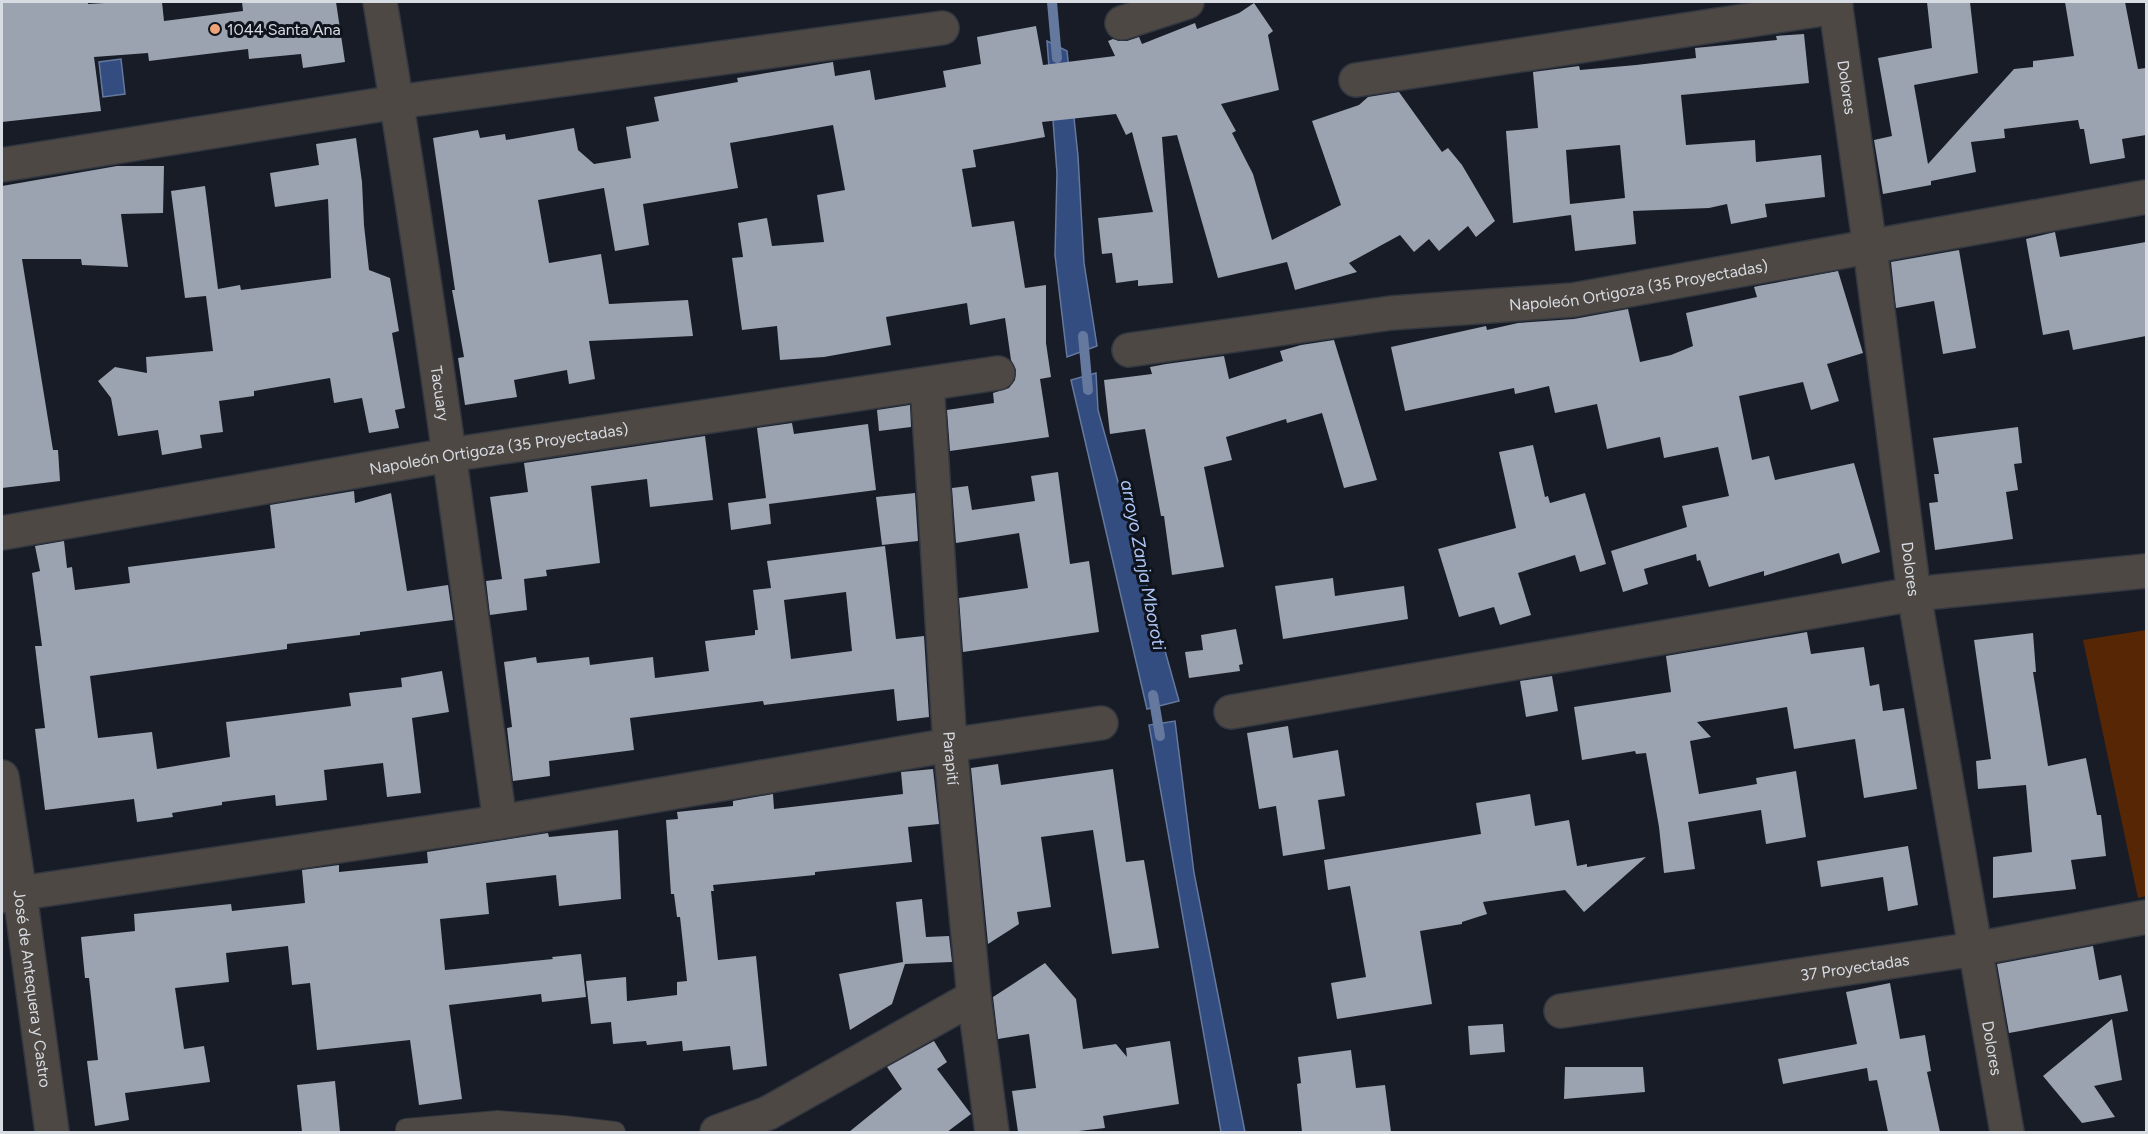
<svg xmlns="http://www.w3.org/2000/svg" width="2148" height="1134" viewBox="0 0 2148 1134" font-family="Figtree,sans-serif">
	<rect width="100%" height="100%" fill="#171c26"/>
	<path fill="#562605" d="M 2146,630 L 2146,896 L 2138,898 L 2083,640 Z"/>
	<g fill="#344d81" stroke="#65789e" stroke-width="1.5">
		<path d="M 1047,41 L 1067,51 L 1078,156 L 1084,263 L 1097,346 L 1067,357 L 1055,255 L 1057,173 Z"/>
		<path d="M 121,59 L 125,94 L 103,97 L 99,62 Z"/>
		<path d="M 1096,373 L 1098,410 L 1179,701 L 1147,709 L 1071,380 Z"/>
		<path d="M 1175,721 L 1194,873 L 1245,1132 L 1221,1132 L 1149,725 Z"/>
	</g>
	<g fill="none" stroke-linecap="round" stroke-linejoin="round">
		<g stroke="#65789e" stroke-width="10">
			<path d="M 1052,2 L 1057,58"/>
			<path d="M 1083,336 L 1088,390"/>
			<path d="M 1153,695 L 1160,736"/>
		</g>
	</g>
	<g fill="#9ba2b0" fill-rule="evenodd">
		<path d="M 2,2 L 88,2 L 88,4 L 120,2 L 162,2 L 164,21 L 243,11 L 242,2 L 336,2 L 345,62 L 303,68 L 301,54 L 249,59 L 248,49 L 149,61 L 148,53 L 94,57 L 101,111 L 2,122 Z"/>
		<path d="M 1927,2 L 1970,2 L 1978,73 L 1914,85 L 1928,164 L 2014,69 L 2033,67 L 2033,61 L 2074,56 L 2065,2 L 2125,2 L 2138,69 L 2146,68 L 2146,135 L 2122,139 L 2125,158 L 2090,164 L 2084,129 L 2080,129 L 2078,120 L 2004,129 L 2005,138 L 1971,142 L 1976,172 L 1931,181 L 1931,185 L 1883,194 L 1874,140 L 1892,136 L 1878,58 L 1932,48 Z"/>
		<path d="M 1254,3 L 1273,31 L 1268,35 L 1279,90 L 1221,104 L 1236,131 L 1232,133 L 1253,174 L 1272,240 L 1341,205 L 1312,121 L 1359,105 L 1368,97 L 1399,92 L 1442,152 L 1448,148 L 1462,165 L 1495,221 L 1476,237 L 1468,226 L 1439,251 L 1429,239 L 1414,252 L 1400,235 L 1349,263 L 1357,272 L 1295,290 L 1287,262 L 1218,278 L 1177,135 L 1162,137 L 1173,283 L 1138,286 L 1138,280 L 1116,283 L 1112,253 L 1102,254 L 1098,218 L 1153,212 L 1132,132 L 1126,135 L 1116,114 L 1042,122 L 1045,137 L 973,150 L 976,167 L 962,169 L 972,227 L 1014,221 L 1025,288 L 1046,285 L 1046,343 L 1051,377 L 1040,379 L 1049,437 L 950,451 L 947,410 L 994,403 L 993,393 L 1009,388 L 1015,380 L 1016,370 L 1011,360 L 1005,318 L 970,325 L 967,303 L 886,317 L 891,345 L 824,357 L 780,360 L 777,326 L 742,330 L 732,258 L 743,257 L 738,223 L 767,218 L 772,246 L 824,242 L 817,195 L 845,190 L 833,125 L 730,143 L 738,188 L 643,204 L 649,245 L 615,251 L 604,188 L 538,200 L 549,263 L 601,254 L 609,304 L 688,300 L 693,336 L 589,341 L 595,379 L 569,384 L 567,370 L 514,380 L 517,397 L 465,405 L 458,358 L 464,357 L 452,290 L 455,290 L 433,138 L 478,130 L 480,138 L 505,134 L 506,140 L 574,128 L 578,150 L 594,164 L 631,158 L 626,127 L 659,121 L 654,97 L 738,82 L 737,78 L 833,62 L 835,76 L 870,70 L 875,100 L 946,87 L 943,71 L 981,64 L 977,37 L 1036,26 L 1043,65 L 1115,56 L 1108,41 L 1113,39 L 1119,41 L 1127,41 L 1139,37 L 1142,44 L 1195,23 L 1197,29 L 1239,13 Z"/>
		<path d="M 1804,34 L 1809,83 L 1681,95 L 1686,145 L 1755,140 L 1756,162 L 1821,155 L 1825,197 L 1765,204 L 1767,217 L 1731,224 L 1727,204 L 1709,208 L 1633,211 L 1636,244 L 1575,251 L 1571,215 L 1513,223 L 1506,131 L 1538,128 L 1533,72 L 1579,66 L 1580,70 L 1636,65 L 1696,58 L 1695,48 L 1777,40 L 1776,36 ZM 1620,145 L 1625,198 L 1570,204 L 1566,150 Z"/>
		<path d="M 356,138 L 362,182 L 364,225 L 369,270 L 390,278 L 399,331 L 392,333 L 405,408 L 395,410 L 399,428 L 369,433 L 362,398 L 334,403 L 330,378 L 254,391 L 254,396 L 219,401 L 223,432 L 200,435 L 202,448 L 162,455 L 158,430 L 118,436 L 111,398 L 98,381 L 115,367 L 147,373 L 146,357 L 213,351 L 206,296 L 185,298 L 171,191 L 205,186 L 218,289 L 240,285 L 241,290 L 331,278 L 328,199 L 275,207 L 270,173 L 319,165 L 316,144 Z"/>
		<path d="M 117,166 L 164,166 L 163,213 L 121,214 L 128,267 L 82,265 L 81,259 L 22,259 L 53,450 L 58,450 L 60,481 L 2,488 L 2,186 Z"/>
		<path d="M 2055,232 L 2060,257 L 2146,242 L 2146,336 L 2073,350 L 2069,330 L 2043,335 L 2026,239 Z"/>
		<path d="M 1959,250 L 1976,348 L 1943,354 L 1934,301 L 1896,308 L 1891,262 Z"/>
		<path d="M 1838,271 L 1863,353 L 1827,364 L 1839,401 L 1811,410 L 1803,382 L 1739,396 L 1752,460 L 1769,456 L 1775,480 L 1854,463 L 1880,552 L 1842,564 L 1839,553 L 1764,576 L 1764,571 L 1709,587 L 1700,560 L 1697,561 L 1696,554 L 1644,569 L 1648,584 L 1623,592 L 1611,551 L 1687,527 L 1682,506 L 1729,496 L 1718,447 L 1664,458 L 1660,437 L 1607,449 L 1597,404 L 1555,413 L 1549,386 L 1515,394 L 1514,388 L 1405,411 L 1391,347 L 1486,326 L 1487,330 L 1518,323 L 1574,319 L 1628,309 L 1640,362 L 1671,355 L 1693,346 L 1686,313 L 1757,297 L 1754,287 L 1758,286 Z"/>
		<path d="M 1334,340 L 1377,480 L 1344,488 L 1322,413 L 1287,423 L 1286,419 L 1226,437 L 1232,460 L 1204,467 L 1224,567 L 1172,575 L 1164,516 L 1161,516 L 1145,429 L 1110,434 L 1104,380 L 1152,374 L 1150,367 L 1166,364 L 1224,356 L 1229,379 L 1283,361 L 1280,351 L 1301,345 Z"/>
		<path d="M 910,405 L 911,427 L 879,431 L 877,410 Z"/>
		<path d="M 792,423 L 794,434 L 868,424 L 876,490 L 769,504 L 771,524 L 731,530 L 728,503 L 766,498 L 757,428 Z"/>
		<path d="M 2018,427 L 2022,463 L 2014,464 L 2018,490 L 2006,492 L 2013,539 L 1935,550 L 1929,503 L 1938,502 L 1934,474 L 1939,474 L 1933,438 Z"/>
		<path d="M 705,436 L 713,500 L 650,507 L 647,479 L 591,486 L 600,563 L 546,570 L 547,576 L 524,579 L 527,610 L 490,615 L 486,581 L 502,579 L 490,497 L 528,492 L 524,463 Z"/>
		<path d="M 1533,445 L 1545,497 L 1548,496 L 1550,503 L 1585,493 L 1606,564 L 1580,572 L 1575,555 L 1518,573 L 1531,615 L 1500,625 L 1494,607 L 1459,617 L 1438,549 L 1516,528 L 1499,452 Z"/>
		<path d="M 1058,472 L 1070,564 L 1089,561 L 1099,632 L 963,652 L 959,598 L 1028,588 L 1019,533 L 956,543 L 952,488 L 968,486 L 972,510 L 1035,501 L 1031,476 Z"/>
		<path d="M 354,491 L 355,503 L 391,493 L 407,591 L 448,585 L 453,620 L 360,632 L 360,635 L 287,644 L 287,649 L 90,676 L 98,738 L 152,732 L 157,769 L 230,757 L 226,722 L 351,706 L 349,693 L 402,687 L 401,678 L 442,671 L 449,712 L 412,718 L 421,793 L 387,797 L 383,763 L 324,770 L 327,800 L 276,806 L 275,795 L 222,802 L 222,805 L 172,813 L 173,817 L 137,822 L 134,799 L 45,810 L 35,729 L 45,728 L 35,646 L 42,646 L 32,573 L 40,571 L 35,546 L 64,541 L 67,568 L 72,567 L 75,590 L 130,583 L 128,567 L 275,548 L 270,505 Z"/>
		<path d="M 915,493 L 918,541 L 882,545 L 876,497 Z"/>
		<path d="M 885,546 L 896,639 L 924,636 L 929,717 L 897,721 L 894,689 L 764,705 L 763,701 L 630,718 L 634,750 L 549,761 L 550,776 L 513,781 L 507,728 L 512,727 L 504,662 L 536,657 L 537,663 L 589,657 L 590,665 L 653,657 L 655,678 L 709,671 L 705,641 L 755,635 L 755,630 L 758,630 L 753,590 L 771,588 L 767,561 ZM 846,592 L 852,651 L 791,659 L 784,600 Z"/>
		<path d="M 1333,578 L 1335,596 L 1404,586 L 1408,619 L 1283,639 L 1275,586 Z"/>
		<path d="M 1236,629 L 1243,664 L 1239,665 L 1240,671 L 1189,678 L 1185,652 L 1203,650 L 1201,635 Z"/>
		<path d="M 1807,632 L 1811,654 L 1864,647 L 1870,686 L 1879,684 L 1883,711 L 1904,708 L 1917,789 L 1864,798 L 1855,739 L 1794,749 L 1787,707 L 1697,722 L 1711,737 L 1690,741 L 1699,794 L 1757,784 L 1756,778 L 1796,771 L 1806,837 L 1766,844 L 1761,810 L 1688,822 L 1695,869 L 1664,873 L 1659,827 L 1646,753 L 1636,754 L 1635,751 L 1582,760 L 1574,707 L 1671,692 L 1666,656 Z"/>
		<path d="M 2033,633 L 2036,672 L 2033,672 L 2048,766 L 2086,758 L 2097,815 L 2101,815 L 2106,856 L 2071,860 L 2076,889 L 1993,898 L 1993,857 L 2032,852 L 2026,785 L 1978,789 L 1976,761 L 1991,759 L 1974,640 Z"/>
		<path d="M 1552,676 L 1558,711 L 1526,717 L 1520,681 Z"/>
		<path d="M 1288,726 L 1293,758 L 1338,750 L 1345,796 L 1318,800 L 1325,849 L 1283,856 L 1276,806 L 1259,809 L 1247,733 Z"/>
		<path d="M 998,764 L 1001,785 L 1113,769 L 1126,862 L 1144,860 L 1159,948 L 1112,954 L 1093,830 L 1041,837 L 1051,907 L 1017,912 L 1019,924 L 988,944 L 971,768 Z"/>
		<path d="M 933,769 L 939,824 L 908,827 L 912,862 L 815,872 L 815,875 L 713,885 L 714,891 L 711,891 L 718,960 L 756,956 L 767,1066 L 733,1070 L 730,1046 L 683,1051 L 682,1041 L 647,1045 L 646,1041 L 613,1044 L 611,1022 L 591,1024 L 586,981 L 626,977 L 627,1001 L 677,995 L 677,982 L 687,981 L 680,917 L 677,917 L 674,894 L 671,894 L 666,820 L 678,819 L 677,812 L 733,806 L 733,801 L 773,794 L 774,809 L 903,794 L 901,772 Z"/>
		<path d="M 1530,794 L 1535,826 L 1569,820 L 1577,866 L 1587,864 L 1587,867 L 1646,857 L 1584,912 L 1565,890 L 1483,902 L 1487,914 L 1462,922 L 1462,924 L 1420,931 L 1432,1004 L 1337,1019 L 1331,983 L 1366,977 L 1350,886 L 1328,890 L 1324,860 L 1481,834 L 1476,803 Z"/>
		<path d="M 618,830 L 621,899 L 559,906 L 556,875 L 486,883 L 489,914 L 440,919 L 445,970 L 553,959 L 552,957 L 581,954 L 586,997 L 542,1002 L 541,994 L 449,1005 L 462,1099 L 419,1105 L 410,1040 L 317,1050 L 310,983 L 292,985 L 288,946 L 226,953 L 229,982 L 175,988 L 184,1049 L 204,1046 L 210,1082 L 125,1093 L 129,1120 L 95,1126 L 87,1061 L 98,1060 L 89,978 L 85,978 L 81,937 L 135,931 L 134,914 L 231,904 L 232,911 L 305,903 L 302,870 L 339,865 L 339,872 L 428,863 L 427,852 L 548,833 L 549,837 Z"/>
		<path d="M 1908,846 L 1918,905 L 1888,911 L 1883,877 L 1821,887 L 1817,861 Z"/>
		<path d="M 922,899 L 926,937 L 949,936 L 952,962 L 905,964 L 892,1004 L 850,1030 L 839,974 L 903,962 L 896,902 Z"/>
		<path d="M 2093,946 L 2099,980 L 2121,975 L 2128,1011 L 2009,1033 L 1997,964 Z"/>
		<path d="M 1045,963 L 1076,999 L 1083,1049 L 1116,1044 L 1127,1057 L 1126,1048 L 1170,1041 L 1179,1104 L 1103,1116 L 1105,1128 L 1070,1132 L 1018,1132 L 1012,1091 L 1036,1088 L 1029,1034 L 998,1039 L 993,997 Z"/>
		<path d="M 1890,983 L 1900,1039 L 1925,1035 L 1931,1071 L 1927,1072 L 1940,1132 L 1888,1132 L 1877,1080 L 1869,1081 L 1867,1068 L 1783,1084 L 1778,1059 L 1857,1044 L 1846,992 Z"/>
		<path d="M 2112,1019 L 2122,1080 L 2094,1086 L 2115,1117 L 2082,1123 L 2043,1076 Z"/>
		<path d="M 1503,1024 L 1505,1052 L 1470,1055 L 1468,1026 Z"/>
		<path d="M 934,1041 L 947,1062 L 937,1069 L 971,1114 L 947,1132 L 849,1132 L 902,1089 L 887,1067 Z"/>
		<path d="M 1351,1050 L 1356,1088 L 1385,1085 L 1391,1132 L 1302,1132 L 1297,1084 L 1301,1083 L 1298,1057 Z"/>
		<path d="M 1565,1067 L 1643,1067 L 1645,1092 L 1564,1099 Z"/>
		<path d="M 335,1081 L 340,1132 L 302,1132 L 297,1085 Z"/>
	</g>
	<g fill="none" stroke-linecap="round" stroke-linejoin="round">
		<g stroke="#323740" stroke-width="22">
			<path id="lane" d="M 406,1129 L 498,1121 L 563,1126 L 615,1132"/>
		</g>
		<g stroke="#323740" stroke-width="36">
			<g id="street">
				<path id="s1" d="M 380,2 C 426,274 462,548 500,822"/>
				<path id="s2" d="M 1835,2 L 1870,248 L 1914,594 L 2007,1132"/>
				<path d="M 1122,23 L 1187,2"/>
				<path d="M 1356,80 L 1836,7"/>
				<path d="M 2,165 L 397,102 L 942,28"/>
				<path id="s3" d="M 1129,350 L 1391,313 L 1573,300 L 2146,197"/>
				<path id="s4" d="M 927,384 L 950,745 L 974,997 L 992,1132"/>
				<path id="s5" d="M 2,533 L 449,455 L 998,373"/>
				<path d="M 1231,712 L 1914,594 L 2146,571"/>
				<path id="s6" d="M 2,777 L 20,894 L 52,1132"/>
				<path d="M 2,896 L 500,822 L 950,745 L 1101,723"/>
				<path id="s7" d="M 1561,1011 L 1975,949 L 2146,917"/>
				<path d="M 717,1132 L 768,1113 L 974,997"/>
			</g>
		</g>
		<use href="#lane" stroke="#4e4844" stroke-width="20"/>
		<use href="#street" stroke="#4e4844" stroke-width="33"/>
	</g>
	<circle fill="#efa378" stroke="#0e131c" stroke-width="2" cx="215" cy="29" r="6"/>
	<g text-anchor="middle" stroke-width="6" stroke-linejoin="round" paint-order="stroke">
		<g font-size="16" fill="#d7dbe2" stroke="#0e131c" text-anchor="start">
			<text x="227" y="35">1044 Santa Ana</text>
		</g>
		<g font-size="16" fill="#d7dbe2" stroke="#0e131c">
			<text dy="6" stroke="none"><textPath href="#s2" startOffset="86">Dolores</textPath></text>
			<text dy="6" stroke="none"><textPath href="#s3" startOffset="514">Napoleón Ortigoza (35 Proyectadas)</textPath></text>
			<text dy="6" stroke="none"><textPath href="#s1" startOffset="396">Tacuary</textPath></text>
			<text dy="6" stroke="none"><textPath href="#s5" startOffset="504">Napoleón Ortigoza (35 Proyectadas)</textPath></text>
			<text dy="6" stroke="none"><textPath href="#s2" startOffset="572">Dolores</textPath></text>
			<text dy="6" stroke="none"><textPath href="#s4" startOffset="375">Parapití</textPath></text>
			<text dy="6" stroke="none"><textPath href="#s7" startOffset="297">37 Proyectadas</textPath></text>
			<text dy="6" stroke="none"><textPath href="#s6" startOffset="214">José de Antequera y Castro</textPath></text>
			<text dy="6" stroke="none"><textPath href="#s2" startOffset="1058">Dolores</textPath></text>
		</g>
		<g font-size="18" font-style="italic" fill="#adc5f6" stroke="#0e131c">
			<text transform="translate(1143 565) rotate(79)" y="6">arroyo Zanja Mboroti</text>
		</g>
	</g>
	<rect width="2148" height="1134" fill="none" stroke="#d7dbe2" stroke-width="6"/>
</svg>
